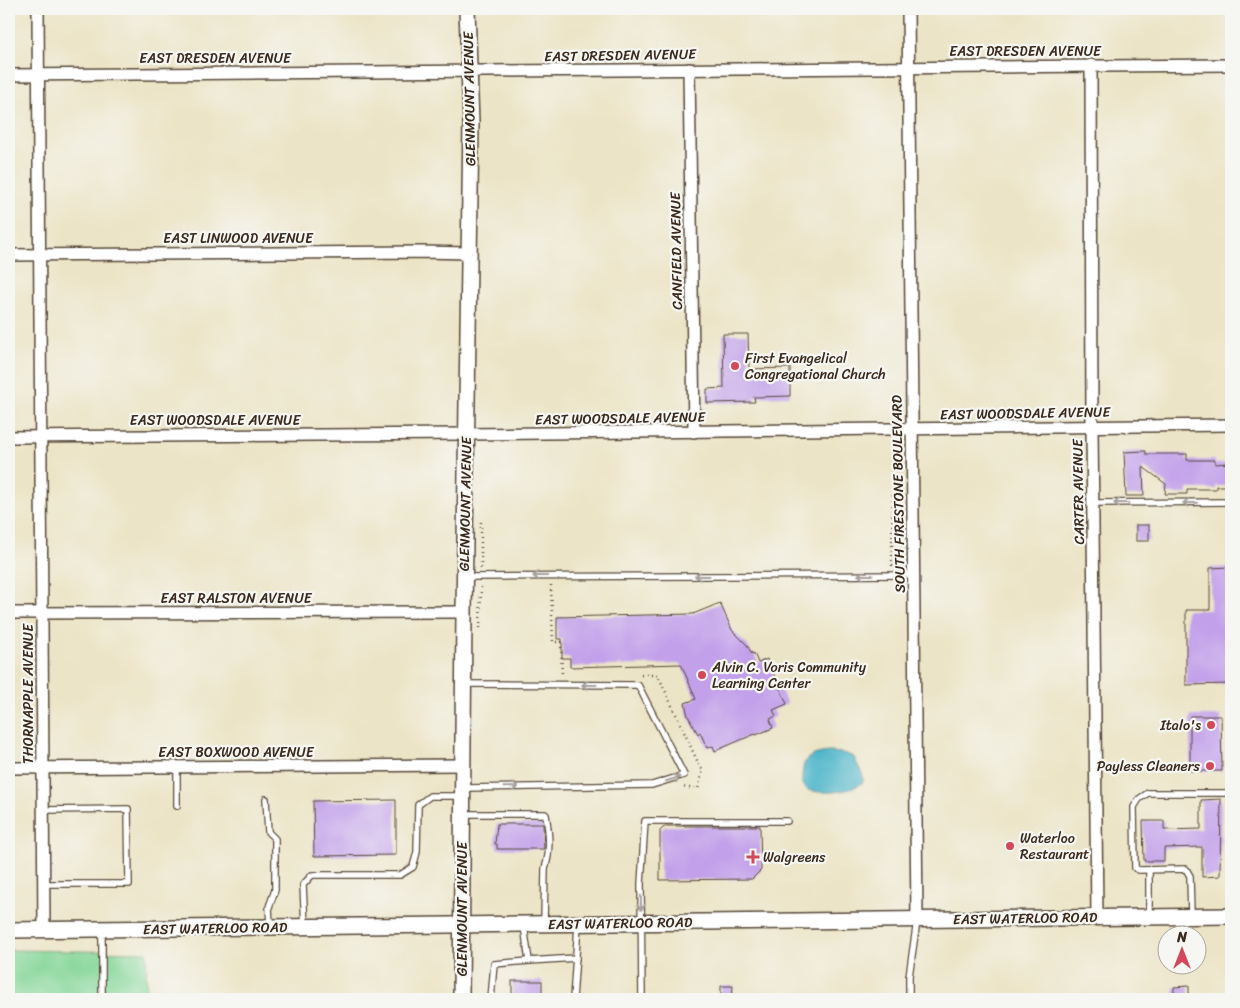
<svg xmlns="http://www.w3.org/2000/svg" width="1240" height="1008" viewBox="0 0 1240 1008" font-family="Sriracha,sans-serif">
	<rect width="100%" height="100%" fill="#f6f6f2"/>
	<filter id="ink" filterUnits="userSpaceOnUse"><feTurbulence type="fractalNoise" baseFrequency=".02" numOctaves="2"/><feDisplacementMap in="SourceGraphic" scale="10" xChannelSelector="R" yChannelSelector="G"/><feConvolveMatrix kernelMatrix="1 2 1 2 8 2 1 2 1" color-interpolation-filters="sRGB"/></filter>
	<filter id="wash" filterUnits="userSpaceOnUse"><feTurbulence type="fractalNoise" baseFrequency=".0096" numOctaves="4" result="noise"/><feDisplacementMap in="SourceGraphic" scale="20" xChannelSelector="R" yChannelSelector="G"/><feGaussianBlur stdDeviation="1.12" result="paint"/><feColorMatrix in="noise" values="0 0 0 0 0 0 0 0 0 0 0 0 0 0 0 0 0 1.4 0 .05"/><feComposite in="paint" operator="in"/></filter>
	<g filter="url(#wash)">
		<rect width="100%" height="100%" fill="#ece4c6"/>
		<path fill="#82d596" stroke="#5e805a" d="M 9,950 L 147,952 L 146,999 L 9,999 Z"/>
		<path fill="#4ab4c8" stroke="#426f73" d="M 829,752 L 843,753 L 854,757 L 863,776 L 863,782 C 852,792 827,794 812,791 C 808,791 805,787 802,785 C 802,760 804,755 829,752 Z"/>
		<g id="blocks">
			<g fill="#c2a1ea">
				<path d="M 723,334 L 748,334 L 749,369 L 790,368 L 790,396 L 754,397 L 755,402 L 707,403 L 707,389 L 724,388 Z"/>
				<path d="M 1146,451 L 1146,454 L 1187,454 L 1187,460 L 1215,460 L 1215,464 L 1228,463 L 1228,486 L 1216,486 L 1216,489 L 1187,489 L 1187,494 L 1165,494 L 1166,484 L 1143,467 L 1144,496 L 1126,496 L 1124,452 Z"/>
				<rect x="1136" y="525" width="13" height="16"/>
				<path d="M 1231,567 L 1231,684 L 1186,685 L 1186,610 L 1210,610 L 1210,568 Z"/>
				<path d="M 720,603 L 732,630 L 747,645 L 752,654 L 754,653 L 758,663 L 767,659 L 787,704 L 773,710 L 776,716 L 770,719 L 773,728 L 756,735 L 755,734 L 715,751 L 713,746 L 707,748 L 700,732 L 698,734 L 688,716 L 685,703 L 696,699 L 681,664 L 570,667 L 570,658 L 562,658 L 562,639 L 557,639 L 557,617 L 693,614 Z"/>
				<path d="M 1190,716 L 1221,716 L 1222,771 L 1190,771 Z"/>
				<path d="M 1221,799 L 1220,876 L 1202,877 L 1202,847 L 1164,848 L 1164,861 L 1144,861 L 1143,821 L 1164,821 L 1164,830 L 1201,829 L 1201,800 Z"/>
				<path d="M 396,800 L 396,855 L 314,856 L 313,801 Z"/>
				<path d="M 497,824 L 543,824 L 544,849 L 497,849 L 497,844 L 495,844 Z"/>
				<path d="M 665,826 L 760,826 L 761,870 L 752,879 L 660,880 L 660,831 Z"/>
				<rect x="512" y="981" width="30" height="18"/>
				<path d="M 721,986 L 733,986 L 732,999 L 721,999 Z"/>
				<path d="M 1189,986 L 1189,999 L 1174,999 L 1174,987 Z"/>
			</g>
		</g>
	</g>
	<g filter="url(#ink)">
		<use href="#blocks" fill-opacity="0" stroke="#564637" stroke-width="1"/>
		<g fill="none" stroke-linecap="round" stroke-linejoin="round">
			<g stroke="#564637" stroke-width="8">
				<g id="lane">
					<path d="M 1093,503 L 1231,502"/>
					<path d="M 466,577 L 914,575"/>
					<path d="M 464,788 L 652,785 L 684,775 L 638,685 L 465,684"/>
					<path d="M 266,799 L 268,832 L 275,839 L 275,890 L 269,907 L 270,925"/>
					<path d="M 177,806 L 177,767"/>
					<path d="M 44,810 L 128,809 L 129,884 L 44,884"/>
					<path d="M 463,814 L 545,814 L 546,815 C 549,832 551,852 545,868 L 544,923"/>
					<path d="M 1191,915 L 1190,876 L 1186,869 L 1139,870 L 1135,868 L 1134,807 L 1139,799 L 1148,793 L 1231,793"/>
					<path d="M 1149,916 L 1149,870"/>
					<path d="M 524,926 L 529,961 L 576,958"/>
					<path d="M 305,927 L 303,885 L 312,875 L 400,875 L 413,867 L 417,852 L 418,805 L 430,796 L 462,796"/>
					<path d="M 102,931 L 102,999"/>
					<path d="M 461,998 L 491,999 L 494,964 L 529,961"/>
					<path d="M 573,999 L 578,925"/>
					<path d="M 642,999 L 641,884 L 645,821 L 787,821"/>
					<path d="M 909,999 L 909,976 L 917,921"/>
				</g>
			</g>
			<g stroke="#564637" stroke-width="14">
				<g id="street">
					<path d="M 38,9 L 44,930"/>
					<path d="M 908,9 L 917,919"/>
					<path d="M 1091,65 L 1092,427 L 1097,917"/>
					<path d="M 689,69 L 694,432"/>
					<path d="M 9,75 L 1231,65"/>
					<path d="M 9,255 L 422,252 L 468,253"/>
					<path d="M 9,437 L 466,434 L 1231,425"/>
					<path d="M 9,613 L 464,612"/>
					<path d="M 9,768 L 463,765"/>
				</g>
			</g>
			<g stroke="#564637" stroke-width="18">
				<g id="secondary">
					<path d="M 9,930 L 1231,916"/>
					<path d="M 461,999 L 464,612 L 471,123 L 467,9"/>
				</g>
			</g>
			<g stroke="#564637" stroke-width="2.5" stroke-dasharray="1 4" stroke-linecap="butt">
				<path d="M 892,566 L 893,443"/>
				<path d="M 481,568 L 481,518"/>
				<path d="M 551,585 L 553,642 L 561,642 L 562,676"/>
				<path d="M 480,628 L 481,586"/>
				<path d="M 641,675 L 658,675 L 700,767 L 703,770 L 698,789 L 681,787"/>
			</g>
			<use href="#lane" stroke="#fff" stroke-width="5.5"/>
			<use href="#street" stroke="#fff" stroke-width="11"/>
			<use href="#secondary" stroke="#fff" stroke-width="15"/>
		</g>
		<defs><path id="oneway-shaft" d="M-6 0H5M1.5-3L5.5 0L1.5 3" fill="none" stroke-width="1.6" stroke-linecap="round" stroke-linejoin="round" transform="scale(1.25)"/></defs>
		<g stroke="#a79f9a">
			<use href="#oneway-shaft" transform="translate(1121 503) rotate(-180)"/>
			<use href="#oneway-shaft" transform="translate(1190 503) rotate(180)"/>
			<use href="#oneway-shaft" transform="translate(865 575) rotate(180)"/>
			<use href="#oneway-shaft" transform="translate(540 576) rotate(180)"/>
			<use href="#oneway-shaft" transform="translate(702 576) rotate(180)"/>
			<use href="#oneway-shaft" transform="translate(589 685) rotate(-180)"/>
			<use href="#oneway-shaft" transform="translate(673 779) rotate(-17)"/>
			<use href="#oneway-shaft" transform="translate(511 787) rotate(-1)"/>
			<use href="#oneway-shaft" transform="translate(641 903) rotate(89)"/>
		</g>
	</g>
	<g fill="#d1495b" stroke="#f6f6f2" stroke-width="2">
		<circle cx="735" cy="366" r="5"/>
		<circle cx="702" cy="675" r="5"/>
		<circle cx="1211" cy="725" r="5"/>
		<circle cx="1210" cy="766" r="5"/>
		<circle cx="1010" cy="846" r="5"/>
		<path d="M750.5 849.5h5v5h5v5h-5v5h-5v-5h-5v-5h5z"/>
	</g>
	<g text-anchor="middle" stroke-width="4.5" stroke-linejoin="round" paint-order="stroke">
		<g font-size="14" fill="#3b2a1e" stroke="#f6f6f2">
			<text x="1025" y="56">EAST DRESDEN AVENUE</text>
			<text transform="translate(620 55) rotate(-1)" y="5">EAST DRESDEN AVENUE</text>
			<text x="215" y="63">EAST DRESDEN AVENUE</text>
			<text transform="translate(469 99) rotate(-91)" y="5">GLENMOUNT AVENUE</text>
			<text x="238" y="243">EAST LINWOOD AVENUE</text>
			<text transform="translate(676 251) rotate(-91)" y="5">CANFIELD AVENUE</text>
			<text transform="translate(1025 413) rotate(-1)" y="5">EAST WOODSDALE AVENUE</text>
			<text transform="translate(620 418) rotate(-1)" y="5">EAST WOODSDALE AVENUE</text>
			<text x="215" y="425">EAST WOODSDALE AVENUE</text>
			<text transform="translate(1078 492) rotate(-91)" y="5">CARTER AVENUE</text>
			<text transform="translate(898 494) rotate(-91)" y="5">SOUTH FIRESTONE BOULEVARD</text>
			<text transform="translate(465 504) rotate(-89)" y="5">GLENMOUNT AVENUE</text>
			<text x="236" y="603">EAST RALSTON AVENUE</text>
			<text transform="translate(28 694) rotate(-90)" y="5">THORNAPPLE AVENUE</text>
			<text x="236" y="757">EAST BOXWOOD AVENUE</text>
			<text transform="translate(462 909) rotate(-90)" y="5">GLENMOUNT AVENUE</text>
			<text transform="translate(1025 918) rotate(-1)" y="5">EAST WATERLOO ROAD</text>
			<text transform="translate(620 923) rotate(-1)" y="5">EAST WATERLOO ROAD</text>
			<text transform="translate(215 928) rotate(-1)" y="5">EAST WATERLOO ROAD</text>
		</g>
		<g font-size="14" fill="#3b2a1e" stroke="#f6f6f2" text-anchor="start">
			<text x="745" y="363">First Evangelical<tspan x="745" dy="16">Congregational Church</tspan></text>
			<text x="712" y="672">Alvin C. Voris Community<tspan x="712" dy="16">Learning Center</tspan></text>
			<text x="1201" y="730" text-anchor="end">Italo's</text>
			<text x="1200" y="771" text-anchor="end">Payless Cleaners</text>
			<text x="1020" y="843">Waterloo<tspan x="1020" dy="16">Restaurant</tspan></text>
			<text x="763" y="862">Walgreens</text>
		</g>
	</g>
	<rect width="1240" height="1008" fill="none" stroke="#f6f6f2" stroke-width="30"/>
	<g transform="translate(1182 950)"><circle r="24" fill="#f6f6f2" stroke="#aba49d"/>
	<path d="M0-4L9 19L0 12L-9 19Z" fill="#d1495b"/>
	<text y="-8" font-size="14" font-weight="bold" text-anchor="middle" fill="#3b2a1e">N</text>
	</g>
</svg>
